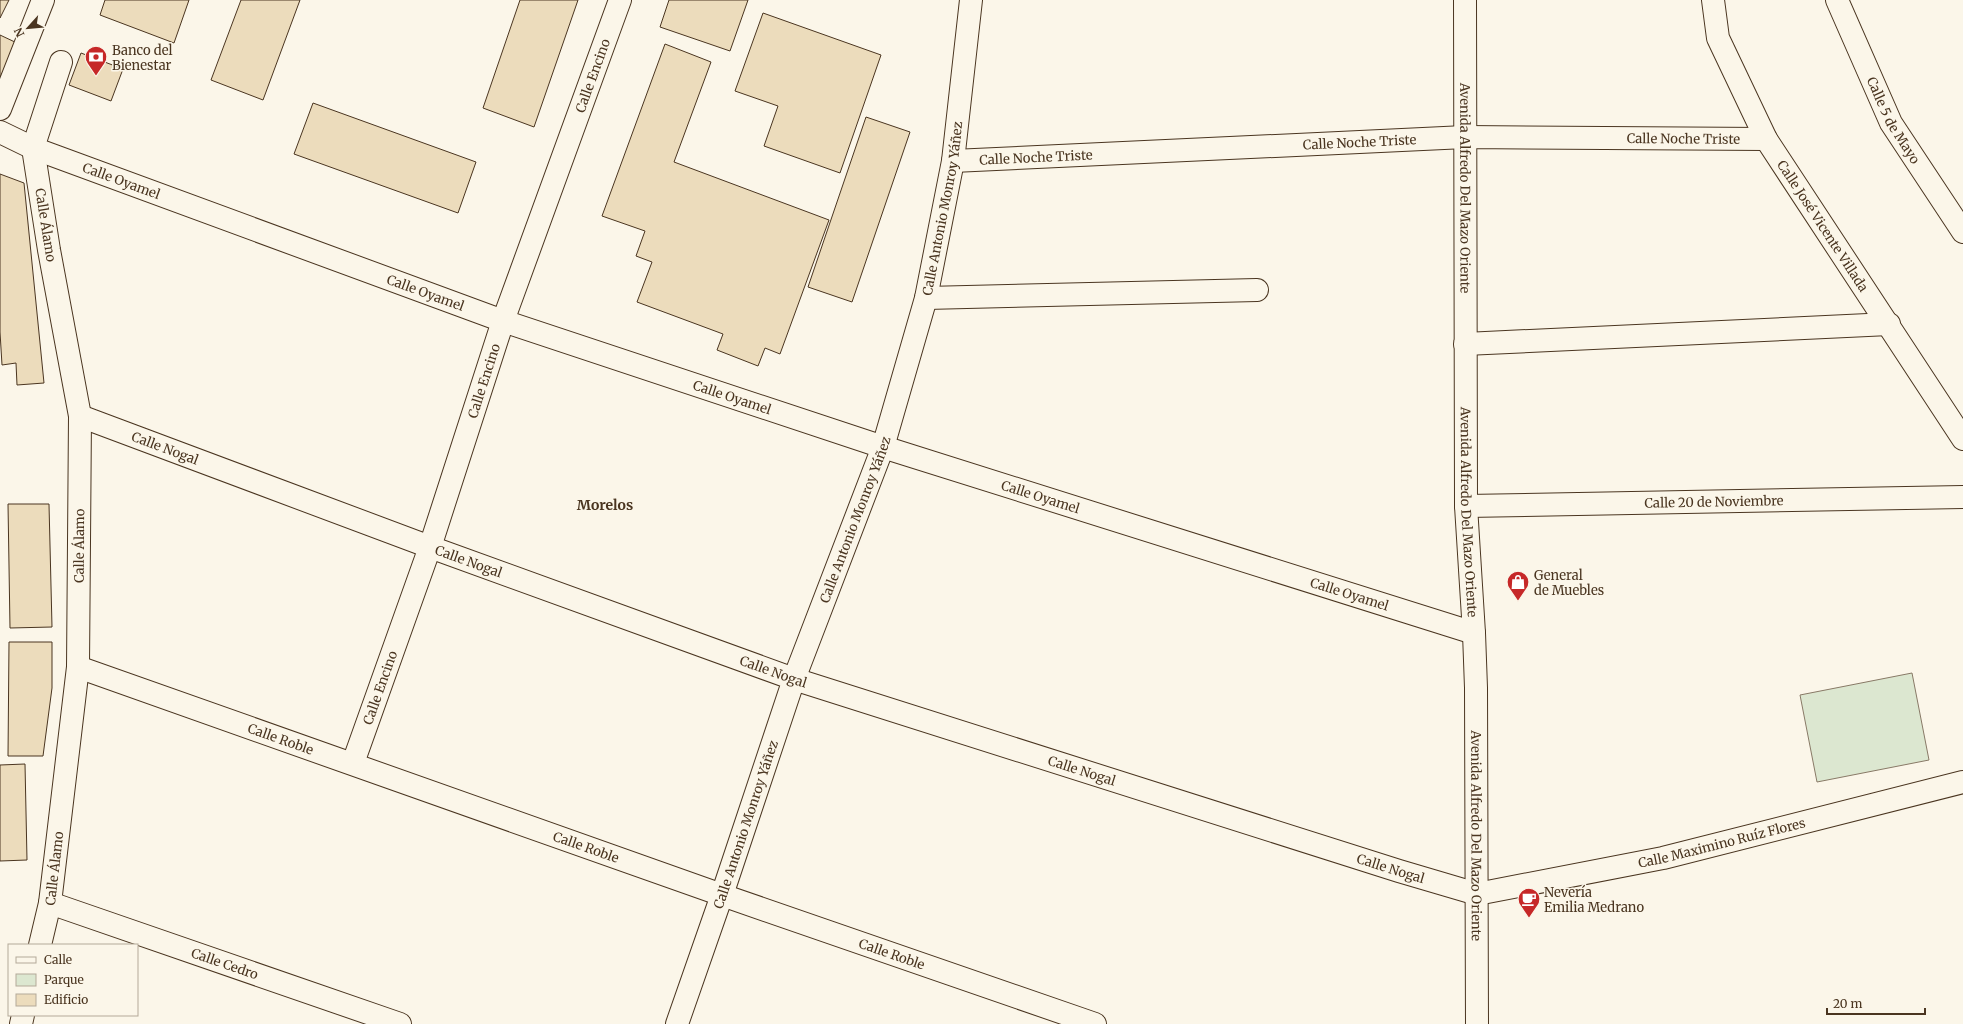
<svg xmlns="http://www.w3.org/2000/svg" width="1963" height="1024" viewBox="0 0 1963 1024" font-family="Merriweather,serif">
	<rect width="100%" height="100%" fill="#fbf6e9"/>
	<path fill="#dce7d0" stroke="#887966" d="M 1912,673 L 1929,760 L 1817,782 L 1800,695 Z"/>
	<g fill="#ecdcbc" stroke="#4a3520">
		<path d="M 0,0 L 9,0 L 0,18 Z"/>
		<path d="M 105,0 L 189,0 L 174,43 L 100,15 Z"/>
		<path d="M 241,0 L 300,0 L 263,100 L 211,80 Z"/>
		<path d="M 520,0 L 578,0 L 534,127 L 483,108 Z"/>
		<path d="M 669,0 L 748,0 L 730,51 L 660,27 Z"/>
		<path d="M 763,13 L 881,55 L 840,173 L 764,146 L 778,106 L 735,91 Z"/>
		<path d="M 0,35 L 17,43 L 0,78 Z"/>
		<path d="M 665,44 L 711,62 L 674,162 L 829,220 L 780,354 L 765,348 L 758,366 L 717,350 L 723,334 L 637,302 L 652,262 L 636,256 L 645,231 L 602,216 Z"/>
		<path d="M 81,53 L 123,69 L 111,101 L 69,85 Z"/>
		<path d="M 313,103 L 476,162 L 458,213 L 294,154 Z"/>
		<path d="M 866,117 L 910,132 L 852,302 L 808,287 Z"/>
		<path d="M 0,174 L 24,183 L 44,383 L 17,385 L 16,363 L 2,365 L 0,332 Z"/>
		<path d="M 8,504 L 49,504 L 52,627 L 10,628 Z"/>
		<path d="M 9,642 L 52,642 L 52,688 L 43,756 L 8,756 Z"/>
		<path d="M 25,764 L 27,860 L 0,861 L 0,765 Z"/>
	</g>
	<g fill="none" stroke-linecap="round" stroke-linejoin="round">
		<g stroke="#4a3520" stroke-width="24">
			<g id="minor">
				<path id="s1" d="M 1465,0 L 1466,506 L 1474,633 L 1476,688 L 1477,1024"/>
				<path id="s2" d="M 1713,0 L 1718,38 L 1766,139 L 1963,439"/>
				<path id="s3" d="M 1837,0 L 1891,123 L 1963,232"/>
				<path d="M 0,109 L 43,0"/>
				<path id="s4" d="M 0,132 L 33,148 L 503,321 L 883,447 L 1474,633"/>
				<path id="s5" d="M 953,161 L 1465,137 L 1766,139"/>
				<path d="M 926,298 L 1257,290"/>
				<path d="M 1465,344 L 1889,324"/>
				<path id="s6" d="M 80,416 L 430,547 L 794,679 L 1399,871 L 1477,894 L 1663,858 L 1963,782"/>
				<path id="s7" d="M 1466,506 L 1963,497"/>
				<path id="s8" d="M 78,667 L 722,895 L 1095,1024"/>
				<path id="s9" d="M 353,763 L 430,547 L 503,321 L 620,0"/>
				<path id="s10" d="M 50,903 L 400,1024"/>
				<path id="s11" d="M 40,945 L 50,903 L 78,667 L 80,416 L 49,250 L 33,148 L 61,62"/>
				<path d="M 21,1024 L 23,1015"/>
				<path id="s12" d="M 677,1024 L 722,895 L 794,679 L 883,447 L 926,298 L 953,161 L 971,0"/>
			</g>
		</g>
		<use href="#minor" stroke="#fbf6e9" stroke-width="22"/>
	</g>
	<defs>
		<g id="bank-pin" transform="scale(1.15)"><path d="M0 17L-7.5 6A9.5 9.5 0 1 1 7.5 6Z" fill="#c62828" stroke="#fbf6e9"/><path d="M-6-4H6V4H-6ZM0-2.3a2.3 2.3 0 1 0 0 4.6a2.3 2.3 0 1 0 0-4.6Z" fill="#fff"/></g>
		<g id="shop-pin" transform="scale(1.15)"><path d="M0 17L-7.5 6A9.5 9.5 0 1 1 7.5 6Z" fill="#c62828" stroke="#fbf6e9"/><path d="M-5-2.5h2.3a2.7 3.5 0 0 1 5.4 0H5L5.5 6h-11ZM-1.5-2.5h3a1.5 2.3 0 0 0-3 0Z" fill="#fff"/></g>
		<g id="cafe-pin" transform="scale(1.15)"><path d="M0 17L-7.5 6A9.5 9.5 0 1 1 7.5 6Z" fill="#c62828" stroke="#fbf6e9"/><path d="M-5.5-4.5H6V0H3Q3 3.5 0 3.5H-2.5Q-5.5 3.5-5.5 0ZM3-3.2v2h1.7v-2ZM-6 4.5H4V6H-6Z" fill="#fff"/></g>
	</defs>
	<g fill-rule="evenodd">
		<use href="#bank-pin" x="96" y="57"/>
		<use href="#shop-pin" x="1518" y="582"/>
		<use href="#cafe-pin" x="1529" y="899"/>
	</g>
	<g text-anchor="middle" stroke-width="3" stroke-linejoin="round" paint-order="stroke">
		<g font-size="13" fill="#4a3520" stroke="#fbf6e9" text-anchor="start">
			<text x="112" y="55">Banco del<tspan x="112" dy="15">Bienestar</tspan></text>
			<text x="1534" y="580">General<tspan x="1534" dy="15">de Muebles</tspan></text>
			<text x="1544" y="897">Nevería<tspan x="1544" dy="15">Emilia Medrano</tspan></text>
		</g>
		<g font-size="13" fill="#4a3520" stroke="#fbf6e9">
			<text dy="5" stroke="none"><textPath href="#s9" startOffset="728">Calle Encino</textPath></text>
			<text dy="5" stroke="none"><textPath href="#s3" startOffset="133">Calle 5 de Mayo</textPath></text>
			<text dy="5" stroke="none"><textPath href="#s5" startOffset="731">Calle Noche Triste</textPath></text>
			<text dy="5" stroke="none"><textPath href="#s5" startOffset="407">Calle Noche Triste</textPath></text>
			<text dy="5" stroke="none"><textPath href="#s5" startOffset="83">Calle Noche Triste</textPath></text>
			<text dy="5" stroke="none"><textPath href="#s4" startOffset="131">Calle Oyamel</textPath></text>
			<text dy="5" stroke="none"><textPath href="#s1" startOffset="188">Avenida Alfredo Del Mazo Oriente</textPath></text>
			<text dy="5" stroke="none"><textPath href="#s12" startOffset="859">Calle Antonio Monroy Yáñez</textPath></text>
			<text transform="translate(46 225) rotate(81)" y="5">Calle Álamo</text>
			<text dy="5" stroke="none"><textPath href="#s2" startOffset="254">Calle José Vicente Villada</textPath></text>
			<text dy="5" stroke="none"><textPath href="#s4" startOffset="455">Calle Oyamel</textPath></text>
			<text dy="5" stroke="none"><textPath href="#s9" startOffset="404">Calle Encino</textPath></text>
			<text dy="5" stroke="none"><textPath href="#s4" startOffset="779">Calle Oyamel</textPath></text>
			<text dy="5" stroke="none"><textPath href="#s6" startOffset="91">Calle Nogal</textPath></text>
			<text dy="5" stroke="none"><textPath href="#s4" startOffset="1103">Calle Oyamel</textPath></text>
			<text dy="5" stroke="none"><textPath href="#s7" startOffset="248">Calle 20 de Noviembre</textPath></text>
			<text dy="5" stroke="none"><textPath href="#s1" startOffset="512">Avenida Alfredo Del Mazo Oriente</textPath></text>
			<text dy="5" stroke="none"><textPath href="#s12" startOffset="535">Calle Antonio Monroy Yáñez</textPath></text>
			<text dy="5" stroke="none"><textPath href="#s11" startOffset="402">Calle Álamo</textPath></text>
			<text dy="5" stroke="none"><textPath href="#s6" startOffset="415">Calle Nogal</textPath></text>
			<text dy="5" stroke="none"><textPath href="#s4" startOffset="1427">Calle Oyamel</textPath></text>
			<text dy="5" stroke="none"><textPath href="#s6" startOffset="739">Calle Nogal</textPath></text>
			<text dy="5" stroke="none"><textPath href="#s9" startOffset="80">Calle Encino</textPath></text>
			<text dy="5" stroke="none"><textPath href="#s8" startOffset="215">Calle Roble</textPath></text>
			<text dy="5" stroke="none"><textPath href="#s6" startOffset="1063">Calle Nogal</textPath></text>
			<text dy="5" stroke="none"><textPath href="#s12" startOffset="211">Calle Antonio Monroy Yáñez</textPath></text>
			<text dy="5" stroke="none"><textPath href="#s1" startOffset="836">Avenida Alfredo Del Mazo Oriente</textPath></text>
			<text dy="5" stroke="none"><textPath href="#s6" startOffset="1727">Calle Maximino Ruíz Flores</textPath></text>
			<text dy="5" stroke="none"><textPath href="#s8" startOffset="539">Calle Roble</textPath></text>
			<text dy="5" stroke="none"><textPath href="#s11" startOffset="78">Calle Álamo</textPath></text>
			<text dy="5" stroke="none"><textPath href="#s6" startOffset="1387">Calle Nogal</textPath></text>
			<text dy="5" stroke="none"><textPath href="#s8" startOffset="863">Calle Roble</textPath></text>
			<text dy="5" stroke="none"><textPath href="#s10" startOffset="185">Calle Cedro</textPath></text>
		</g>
		<g font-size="14" font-weight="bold" fill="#4a3520" stroke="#fbf6e9">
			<text x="605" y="510">Morelos</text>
		</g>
	</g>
	<rect x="8" y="944" width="130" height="72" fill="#fbf6e9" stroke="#b4a999"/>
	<rect x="16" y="957" width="20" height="6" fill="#fbf6e9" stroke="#b4a999"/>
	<text x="44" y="964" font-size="12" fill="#4a3520">Calle</text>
	<rect x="16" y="974" width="20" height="12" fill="#dce7d0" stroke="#b4a999"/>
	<text x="44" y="984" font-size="12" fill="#4a3520">Parque</text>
	<rect x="16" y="994" width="20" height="12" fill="#ecdcbc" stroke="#b4a999"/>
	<text x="44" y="1004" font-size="12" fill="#4a3520">Edificio</text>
	<g transform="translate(28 28) rotate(243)" stroke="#fbf6e9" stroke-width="3" paint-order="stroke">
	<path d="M0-3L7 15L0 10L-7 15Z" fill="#4a3520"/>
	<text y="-6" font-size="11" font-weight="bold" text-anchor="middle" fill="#4a3520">N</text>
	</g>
	<path d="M1827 1008v6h98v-6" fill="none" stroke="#4a3520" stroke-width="2"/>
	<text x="1833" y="1008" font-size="12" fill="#4a3520" stroke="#fbf6e9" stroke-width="3" paint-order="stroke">20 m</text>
</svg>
